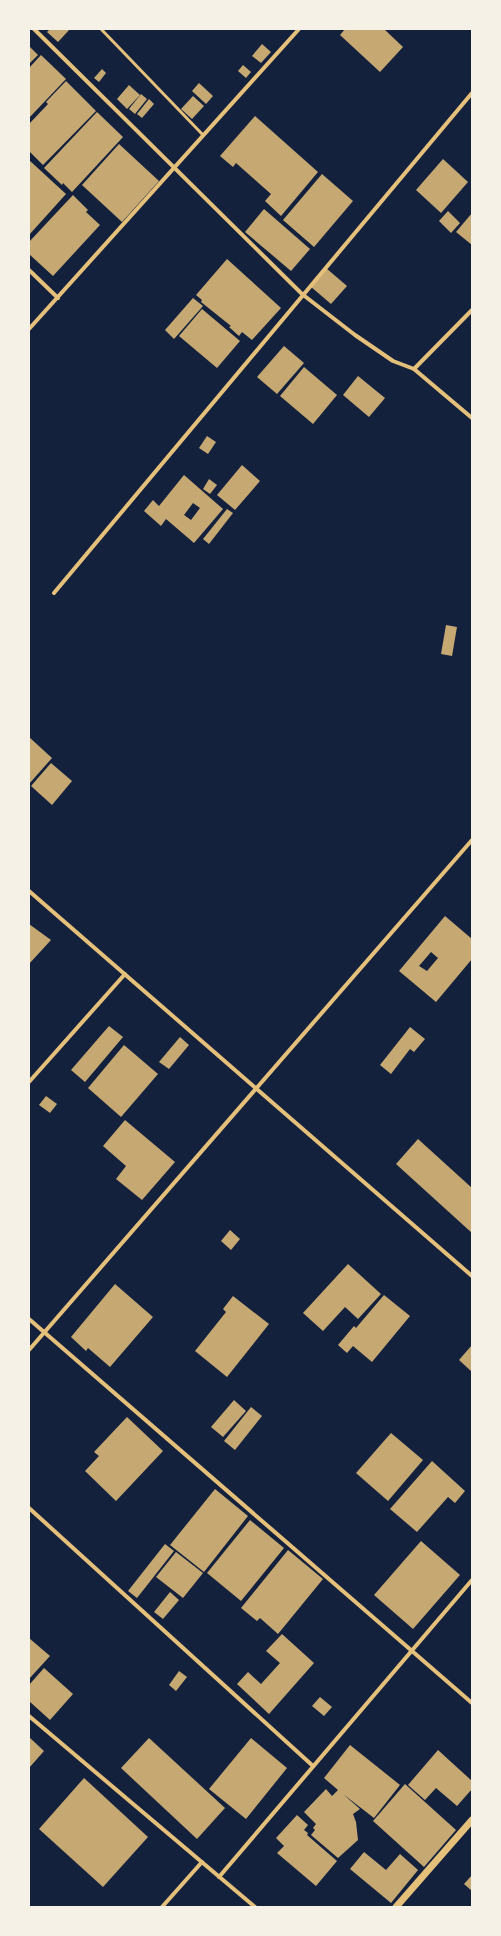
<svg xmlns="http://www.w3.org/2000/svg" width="501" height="1936" viewBox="0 0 501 1936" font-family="Ubuntu,sans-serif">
	<rect width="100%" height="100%" fill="#14213d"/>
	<g fill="#c6a872" fill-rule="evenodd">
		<path d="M 50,29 L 70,29 L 58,42 L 47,32 Z"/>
		<path d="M 345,29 L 384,29 L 403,47 L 380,72 L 340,35 Z"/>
		<path d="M 262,44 L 271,52 L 261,63 L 252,56 Z"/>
		<path d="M 29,46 L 38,55 L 29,64 Z"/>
		<path d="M 41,55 L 66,79 L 29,118 L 29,68 Z"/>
		<path d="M 243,65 L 251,72 L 246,78 L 238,71 Z"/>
		<path d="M 102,69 L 106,73 L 99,82 L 94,78 Z"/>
		<path d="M 66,81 L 96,111 L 43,165 L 29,151 L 29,124 L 48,104 L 46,102 Z"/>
		<path d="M 199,83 L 213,96 L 206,104 L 192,91 Z"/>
		<path d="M 129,85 L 140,95 L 127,109 L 117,99 Z"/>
		<path d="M 141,94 L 147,99 L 135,114 L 129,109 Z"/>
		<path d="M 193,96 L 204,106 L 192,119 L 181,109 Z"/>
		<path d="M 149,99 L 154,104 L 142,118 L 137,114 Z"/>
		<path d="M 97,112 L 123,137 L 72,192 L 63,183 L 62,185 L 44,168 Z"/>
		<path d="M 255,116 L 318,172 L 281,216 L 265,201 L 271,194 L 236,163 L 233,167 L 220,156 Z"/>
		<path d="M 119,144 L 159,181 L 122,222 L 82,185 Z"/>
		<path d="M 443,159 L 468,182 L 441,213 L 416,190 Z"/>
		<path d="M 29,160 L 66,194 L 29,235 Z"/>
		<path d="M 322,174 L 353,201 L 314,247 L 283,220 Z"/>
		<path d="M 73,195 L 88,210 L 86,212 L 100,225 L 53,276 L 29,254 L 29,242 Z"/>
		<path d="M 264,209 L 310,249 L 291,271 L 245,232 Z"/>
		<path d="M 448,211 L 460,223 L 451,233 L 439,221 Z"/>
		<path d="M 472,213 L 472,245 L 456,232 Z"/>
		<path d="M 227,259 L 281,308 L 252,340 L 242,332 L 239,336 L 229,327 L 231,326 L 201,302 L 202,300 L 196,295 Z"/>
		<path d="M 326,268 L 347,286 L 331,304 L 310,286 Z"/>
		<path d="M 193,298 L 203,306 L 174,339 L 165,330 Z"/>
		<path d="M 202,309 L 240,341 L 217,368 L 179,336 Z"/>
		<path d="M 284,346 L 304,363 L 277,394 L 257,377 Z"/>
		<path d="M 304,367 L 337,395 L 313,424 L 280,396 Z"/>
		<path d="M 358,376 L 385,398 L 369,417 L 343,395 Z"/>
		<path d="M 207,436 L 216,442 L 208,454 L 199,448 Z"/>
		<path d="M 242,465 L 260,481 L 235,510 L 217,495 Z"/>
		<path d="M 184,475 L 223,509 L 194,543 L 166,519 L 161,526 L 144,511 L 153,500 L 159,506 ZM 193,503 L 200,508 L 191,520 L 184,515 Z"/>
		<path d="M 209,479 L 217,485 L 210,494 L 203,489 Z"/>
		<path d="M 227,509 L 233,513 L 209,544 L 203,539 Z"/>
		<path d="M 446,625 L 457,627 L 452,656 L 441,654 Z"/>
		<path d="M 29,737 L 52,758 L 29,784 Z"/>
		<path d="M 51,763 L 72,781 L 52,805 L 31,786 Z"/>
		<path d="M 445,916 L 472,939 L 472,959 L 436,1002 L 399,971 ZM 431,952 L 438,958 L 427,971 L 419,966 Z"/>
		<path d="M 29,924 L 51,940 L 29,964 Z"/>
		<path d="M 109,1026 L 123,1037 L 85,1082 L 71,1070 Z"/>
		<path d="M 410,1027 L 425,1039 L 414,1052 L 410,1049 L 391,1074 L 380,1065 Z"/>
		<path d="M 180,1037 L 189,1045 L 169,1069 L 159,1062 Z"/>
		<path d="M 124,1045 L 158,1074 L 121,1117 L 88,1088 Z"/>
		<path d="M 46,1096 L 57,1104 L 50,1113 L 39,1105 Z"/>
		<path d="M 125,1120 L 175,1162 L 142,1200 L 116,1179 L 126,1166 L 103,1146 Z"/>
		<path d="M 418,1139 L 472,1188 L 472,1233 L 396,1164 Z"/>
		<path d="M 230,1230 L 240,1239 L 231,1250 L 221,1241 Z"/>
		<path d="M 348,1264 L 381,1294 L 358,1319 L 345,1307 L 323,1331 L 303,1313 Z"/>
		<path d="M 115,1284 L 153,1317 L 110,1367 L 88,1348 L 86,1351 L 71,1337 Z"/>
		<path d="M 384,1295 L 410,1316 L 372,1362 L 353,1346 L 347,1353 L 338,1345 L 354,1326 L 356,1328 Z"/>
		<path d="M 233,1296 L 269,1324 L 227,1377 L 195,1351 L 226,1312 L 223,1309 Z"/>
		<path d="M 472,1345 L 472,1372 L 459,1360 Z"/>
		<path d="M 234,1400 L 246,1411 L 223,1437 L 211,1427 Z"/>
		<path d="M 251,1407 L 262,1416 L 235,1450 L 224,1441 Z"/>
		<path d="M 127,1417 L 163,1451 L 116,1501 L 85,1471 L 99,1456 L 94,1452 Z"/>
		<path d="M 391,1433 L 423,1460 L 388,1501 L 356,1473 Z"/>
		<path d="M 432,1461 L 465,1491 L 455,1503 L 448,1497 L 417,1532 L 390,1509 Z"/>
		<path d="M 215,1489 L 248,1516 L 204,1572 L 170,1545 Z"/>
		<path d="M 250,1520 L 284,1548 L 241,1601 L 207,1573 Z"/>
		<path d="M 421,1541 L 460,1575 L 413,1629 L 374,1595 Z"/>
		<path d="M 165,1544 L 174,1551 L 137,1598 L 128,1591 Z"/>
		<path d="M 288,1550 L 323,1579 L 278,1634 L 260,1618 L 257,1621 L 241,1608 Z"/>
		<path d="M 176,1552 L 203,1573 L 183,1598 L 156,1577 Z"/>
		<path d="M 170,1592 L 179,1600 L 163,1619 L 154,1612 Z"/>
		<path d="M 282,1634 L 314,1663 L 269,1714 L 237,1684 L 248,1672 L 261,1684 L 280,1663 L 266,1651 Z"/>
		<path d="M 29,1638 L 50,1656 L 29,1679 Z"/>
		<path d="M 44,1668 L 73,1694 L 50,1720 L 29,1701 L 29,1685 Z"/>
		<path d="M 179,1671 L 187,1677 L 176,1691 L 169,1685 Z"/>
		<path d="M 320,1697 L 332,1707 L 324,1716 L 312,1706 Z"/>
		<path d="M 29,1737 L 44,1751 L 29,1768 Z"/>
		<path d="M 149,1738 L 225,1808 L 197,1839 L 121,1768 Z"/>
		<path d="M 251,1738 L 287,1768 L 246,1819 L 209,1789 Z"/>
		<path d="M 350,1745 L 400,1785 L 374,1818 L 343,1794 L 360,1809 L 353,1814 L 356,1822 L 358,1840 L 338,1858 L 311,1835 L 315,1830 L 313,1828 L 316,1824 L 304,1812 L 326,1789 L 332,1796 L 338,1790 L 324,1778 Z"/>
		<path d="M 438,1750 L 472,1781 L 472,1789 L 457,1806 L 436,1788 L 425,1800 L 408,1785 Z"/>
		<path d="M 84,1778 L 148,1837 L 103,1887 L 39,1829 Z"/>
		<path d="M 405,1784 L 456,1830 L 424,1867 L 373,1821 Z"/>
		<path d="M 297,1815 L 308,1825 L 304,1830 L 308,1833 L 307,1835 L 337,1861 L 316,1886 L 277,1853 L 284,1846 L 276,1838 Z"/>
		<path d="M 364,1852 L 386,1870 L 400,1854 L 418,1870 L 391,1903 L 350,1869 Z"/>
		<path d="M 472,1875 L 472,1891 L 464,1884 Z"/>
	</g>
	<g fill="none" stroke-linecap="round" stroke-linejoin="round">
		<path stroke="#e5c07b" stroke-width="3" d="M 101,29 L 203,135"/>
		<g stroke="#e5c07b" stroke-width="4">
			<path d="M 34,29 L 302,294 L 355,335 L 393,361 L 414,369 L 472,418"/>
			<path d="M 29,270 L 58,298"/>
			<path d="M 29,329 L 299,29"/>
			<path d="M 414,369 L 472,310"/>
			<path d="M 54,593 L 472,93"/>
			<path d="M 29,891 L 472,1276"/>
			<path d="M 29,1082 L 125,974"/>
			<path d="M 29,1319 L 472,1703"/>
			<path d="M 29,1350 L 472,840"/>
			<path d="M 29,1508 L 313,1766"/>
			<path d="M 29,1716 L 255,1907"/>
			<path d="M 219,1877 L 472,1580"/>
			<path d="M 162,1907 L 202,1862"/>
		</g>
		<path stroke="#e5c07b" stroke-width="7" d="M 396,1907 L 472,1820"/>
	</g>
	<rect width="501" height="1936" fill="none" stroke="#f6f1e7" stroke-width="60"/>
</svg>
